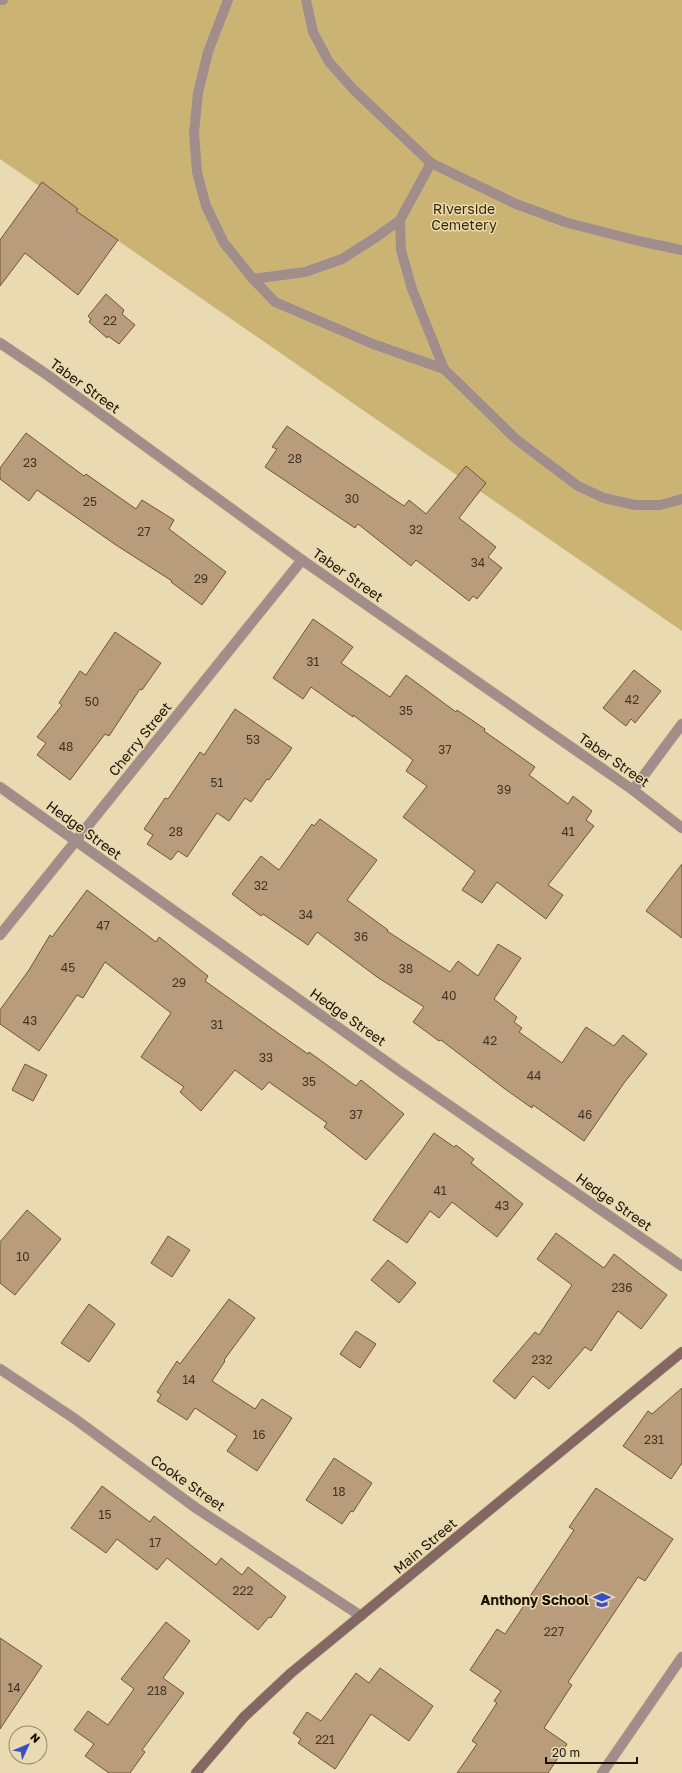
<svg xmlns="http://www.w3.org/2000/svg" width="682" height="1773" viewBox="0 0 682 1773" font-family="'Golos Text',sans-serif">
	<rect width="100%" height="100%" fill="#eadab1"/>
	<path fill="#cbb373" d="M 0,0 L 682,0 L 682,631 L 0,159 Z"/>
	<g fill="#b99c7c" stroke="#6f5536">
		<path d="M 42,182 L 78,209 L 76,211 L 118,240 L 78,295 L 25,253 L 0,286 L 0,240 Z"/>
		<path d="M 106,294 L 124,310 L 122,314 L 135,325 L 119,344 L 108,336 L 107,338 L 89,322 L 91,319 L 88,316 Z"/>
		<path d="M 287,426 L 404,506 L 409,500 L 426,514 L 466,466 L 486,483 L 459,518 L 496,547 L 488,557 L 502,568 L 477,599 L 473,596 L 469,601 L 416,560 L 411,566 L 358,524 L 355,528 L 265,467 L 277,449 L 272,447 Z"/>
		<path d="M 26,433 L 84,476 L 86,474 L 136,509 L 142,500 L 174,520 L 169,529 L 226,572 L 202,605 L 171,582 L 172,581 L 116,545 L 37,490 L 29,501 L 0,479 L 0,468 Z"/>
		<path d="M 313,619 L 353,647 L 341,663 L 390,697 L 406,675 L 456,712 L 457,710 L 485,729 L 484,731 L 535,767 L 529,775 L 568,804 L 573,796 L 592,811 L 586,820 L 594,826 L 548,885 L 563,895 L 546,919 L 497,882 L 482,903 L 462,890 L 475,871 L 403,817 L 427,786 L 406,771 L 413,760 L 353,715 L 353,717 L 311,687 L 303,699 L 273,678 Z"/>
		<path d="M 115,632 L 161,663 L 142,690 L 140,689 L 109,736 L 105,734 L 70,780 L 37,755 L 46,743 L 37,737 L 62,705 L 59,703 L 80,671 L 86,675 Z"/>
		<path d="M 634,670 L 661,691 L 635,723 L 631,719 L 626,726 L 603,708 Z"/>
		<path d="M 235,709 L 292,748 L 269,780 L 267,779 L 251,802 L 245,798 L 229,821 L 217,813 L 187,857 L 178,851 L 171,860 L 147,844 L 153,835 L 144,829 L 165,798 L 168,799 L 200,752 L 204,755 Z"/>
		<path d="M 320,819 L 377,860 L 347,900 L 388,930 L 387,931 L 450,972 L 458,961 L 478,976 L 498,944 L 521,958 L 494,999 L 517,1017 L 514,1022 L 522,1028 L 519,1032 L 562,1063 L 586,1027 L 614,1046 L 623,1035 L 647,1054 L 624,1083 L 584,1141 L 533,1105 L 532,1108 L 505,1089 L 441,1040 L 439,1041 L 413,1022 L 424,1007 L 377,977 L 317,932 L 308,945 L 263,914 L 261,916 L 232,894 L 261,856 L 279,870 L 312,824 L 314,826 Z"/>
		<path d="M 682,864 L 682,938 L 646,911 Z"/>
		<path d="M 87,890 L 156,942 L 159,937 L 208,976 L 205,981 L 268,1026 L 308,1054 L 309,1052 L 356,1086 L 361,1080 L 404,1114 L 366,1160 L 324,1127 L 327,1123 L 269,1082 L 262,1090 L 235,1070 L 201,1111 L 180,1092 L 184,1087 L 141,1057 L 171,1013 L 105,962 L 83,998 L 77,995 L 39,1051 L 0,1024 L 0,1010 L 29,970 L 50,935 L 52,937 Z"/>
		<path d="M 25,1064 L 47,1075 L 33,1101 L 12,1090 Z"/>
		<path d="M 434,1133 L 454,1147 L 456,1145 L 474,1159 L 471,1163 L 523,1204 L 497,1237 L 452,1202 L 439,1218 L 430,1211 L 407,1243 L 373,1220 Z"/>
		<path d="M 27,1210 L 61,1239 L 15,1295 L 0,1283 L 0,1242 Z"/>
		<path d="M 556,1233 L 604,1268 L 614,1254 L 667,1295 L 641,1329 L 618,1311 L 591,1351 L 585,1347 L 549,1389 L 533,1376 L 515,1399 L 493,1381 L 535,1332 L 539,1335 L 572,1285 L 537,1259 Z"/>
		<path d="M 168,1236 L 190,1250 L 172,1277 L 151,1263 Z"/>
		<path d="M 388,1260 L 416,1283 L 399,1303 L 371,1280 Z"/>
		<path d="M 229,1299 L 255,1318 L 224,1360 L 225,1361 L 212,1381 L 255,1409 L 262,1399 L 292,1418 L 257,1471 L 227,1451 L 237,1436 L 195,1408 L 187,1420 L 157,1401 L 161,1395 L 157,1392 L 177,1361 L 180,1364 Z"/>
		<path d="M 89,1304 L 115,1324 L 89,1362 L 61,1343 Z"/>
		<path d="M 356,1331 L 376,1344 L 360,1368 L 340,1354 Z"/>
		<path d="M 682,1388 L 682,1463 L 671,1479 L 623,1446 L 648,1411 L 652,1414 Z"/>
		<path d="M 334,1458 L 372,1483 L 353,1512 L 351,1511 L 342,1524 L 306,1500 Z"/>
		<path d="M 102,1486 L 150,1522 L 154,1516 L 216,1565 L 221,1558 L 242,1575 L 248,1567 L 286,1597 L 271,1618 L 269,1617 L 258,1630 L 167,1558 L 157,1570 L 117,1539 L 106,1553 L 71,1528 Z"/>
		<path d="M 596,1488 L 673,1539 L 645,1581 L 638,1577 L 568,1682 L 572,1685 L 544,1728 L 567,1744 L 548,1773 L 457,1773 L 477,1744 L 472,1741 L 497,1703 L 494,1701 L 501,1691 L 470,1670 L 497,1629 L 505,1634 L 574,1530 L 569,1527 Z"/>
		<path d="M 166,1622 L 190,1641 L 163,1678 L 184,1693 L 142,1750 L 145,1752 L 130,1773 L 109,1773 L 85,1756 L 94,1744 L 74,1730 L 88,1711 L 108,1725 L 134,1689 L 121,1679 Z"/>
		<path d="M 0,1638 L 42,1666 L 0,1729 Z"/>
		<path d="M 380,1668 L 433,1706 L 409,1741 L 371,1714 L 335,1769 L 298,1743 L 301,1739 L 293,1733 L 307,1712 L 321,1721 L 356,1673 L 369,1683 Z"/>
	</g>
	<g fill="none" stroke-linecap="round" stroke-linejoin="round">
		<g stroke="#c4b692" stroke-width="11">
			<g id="lane">
				<path d="M 0,0 L 3,0"/>
				<path d="M 228,0 L 208,52 L 198,93 L 194,133 L 197,172 L 206,206 L 224,243 L 253,279 L 275,302 L 373,344 L 444,369 L 517,440 L 578,486 L 604,498 L 635,505 L 660,505 L 682,499"/>
				<path d="M 306,0 L 313,32 L 329,62 L 353,89 L 431,163 L 516,204 L 568,223 L 639,241 L 682,250"/>
				<path d="M 400,220 L 401,250 L 412,289 L 444,369"/>
				<path d="M 253,279 L 305,272 L 342,259 L 375,238 L 400,220 L 431,163"/>
				<path d="M 602,1773 L 682,1657"/>
			</g>
		</g>
		<g stroke="#c4b692" stroke-width="11">
			<g id="street">
				<path d="M 0,343 L 46,374 L 302,560 L 633,790 L 682,828"/>
				<path d="M 0,787 L 401,1072 L 682,1266"/>
				<path d="M 633,790 L 682,724"/>
				<path d="M 0,935 L 302,560"/>
				<path d="M 0,1369 L 75,1419 L 196,1508 L 361,1616"/>
			</g>
		</g>
		<g stroke="#c4b692" stroke-width="11">
			<path id="secondary" d="M 196,1773 L 244,1717 L 291,1673 L 682,1352"/>
		</g>
		<use href="#lane" stroke="#a18d89" stroke-width="10"/>
		<use href="#street" stroke="#a18d89" stroke-width="10"/>
		<use href="#secondary" stroke="#846763" stroke-width="10"/>
	</g>
	<defs>
		<g id="school-bare" transform="scale(1.38)"><path d="M0-5L7-2L0 1L-7-2ZM-4 1L0 2.5L4 1V4Q0 6-4 4Z" fill="#3850c3" stroke="#eadab1" stroke-width="2.5" paint-order="stroke"/></g>
	</defs>
	<g fill-rule="evenodd">
		<use href="#school-bare" x="602" y="1600"/>
	</g>
	<g text-anchor="middle" stroke-width="3" stroke-linejoin="round" paint-order="stroke">
		<g font-size="12" fill="#413523">
			<text x="110" y="325">22</text>
			<text x="295" y="463">28</text>
			<text x="30" y="467">23</text>
			<text x="352" y="503">30</text>
			<text x="90" y="506">25</text>
			<text x="416" y="534">32</text>
			<text x="144" y="536">27</text>
			<text x="478" y="567">34</text>
			<text x="201" y="583">29</text>
			<text x="313" y="666">31</text>
			<text x="632" y="704">42</text>
			<text x="92" y="706">50</text>
			<text x="406" y="715">35</text>
			<text x="253" y="744">53</text>
			<text x="66" y="751">48</text>
			<text x="445" y="754">37</text>
			<text x="217" y="787">51</text>
			<text x="504" y="794">39</text>
			<text x="176" y="836">28</text>
			<text x="568" y="836">41</text>
			<text x="261" y="890">32</text>
			<text x="306" y="919">34</text>
			<text x="103" y="930">47</text>
			<text x="361" y="941">36</text>
			<text x="68" y="972">45</text>
			<text x="406" y="973">38</text>
			<text x="179" y="987">29</text>
			<text x="449" y="1000">40</text>
			<text x="30" y="1025">43</text>
			<text x="217" y="1029">31</text>
			<text x="490" y="1045">42</text>
			<text x="266" y="1062">33</text>
			<text x="534" y="1080">44</text>
			<text x="309" y="1086">35</text>
			<text x="356" y="1119">37</text>
			<text x="585" y="1119">46</text>
			<text x="440" y="1195">41</text>
			<text x="502" y="1210">43</text>
			<text x="23" y="1261">10</text>
			<text x="622" y="1292">236</text>
			<text x="542" y="1364">232</text>
			<text x="189" y="1384">14</text>
			<text x="259" y="1439">16</text>
			<text x="654" y="1444">231</text>
			<text x="339" y="1496">18</text>
			<text x="105" y="1519">15</text>
			<text x="155" y="1547">17</text>
			<text x="243" y="1595">222</text>
			<text x="554" y="1636">227</text>
			<text x="14" y="1692">14</text>
			<text x="157" y="1695">218</text>
			<text x="325" y="1744">221</text>
		</g>
		<g font-size="14" fill="#372a03" stroke="#eadab1">
			<text x="464" y="214">Riverside<tspan x="464" dy="16">Cemetery</tspan></text>
		</g>
		<g font-size="14" fill="#191305" stroke="#eadab1">
			<text transform="translate(85 386) rotate(36)" y="5">Taber Street</text>
			<text transform="translate(348 575) rotate(35)" y="5">Taber Street</text>
			<text transform="translate(140 739) rotate(-51)" y="5">Cherry Street</text>
			<text transform="translate(614 760) rotate(35)" y="5">Taber Street</text>
			<text transform="translate(84 830) rotate(36)" y="5">Hedge Street</text>
			<text transform="translate(348 1017) rotate(35)" y="5">Hedge Street</text>
			<text transform="translate(614 1202) rotate(35)" y="5">Hedge Street</text>
			<text transform="translate(188 1483) rotate(35)" y="5">Cooke Street</text>
			<text transform="translate(425 1546) rotate(-40)" y="5">Main Street</text>
		</g>
		<g font-size="14" font-weight="bold" fill="#191305" stroke="#eadab1" text-anchor="end">
			<text x="589" y="1605">Anthony School</text>
		</g>
	</g>
	<g transform="translate(28 1745) rotate(46)"><circle r="19" fill="#eadab1" stroke="#968a6c"/>
	<path d="M0-3L7 15L0 10L-7 15Z" fill="#3850c3"/>
	<text y="-6" font-size="11" font-weight="bold" text-anchor="middle" fill="#191305">N</text>
	</g>
	<path d="M546 1757v6h91v-6" fill="none" stroke="#191305" stroke-width="2"/>
	<text x="552" y="1757" font-size="12" fill="#191305" stroke="#eadab1" stroke-width="3" paint-order="stroke">20 m</text>
</svg>
